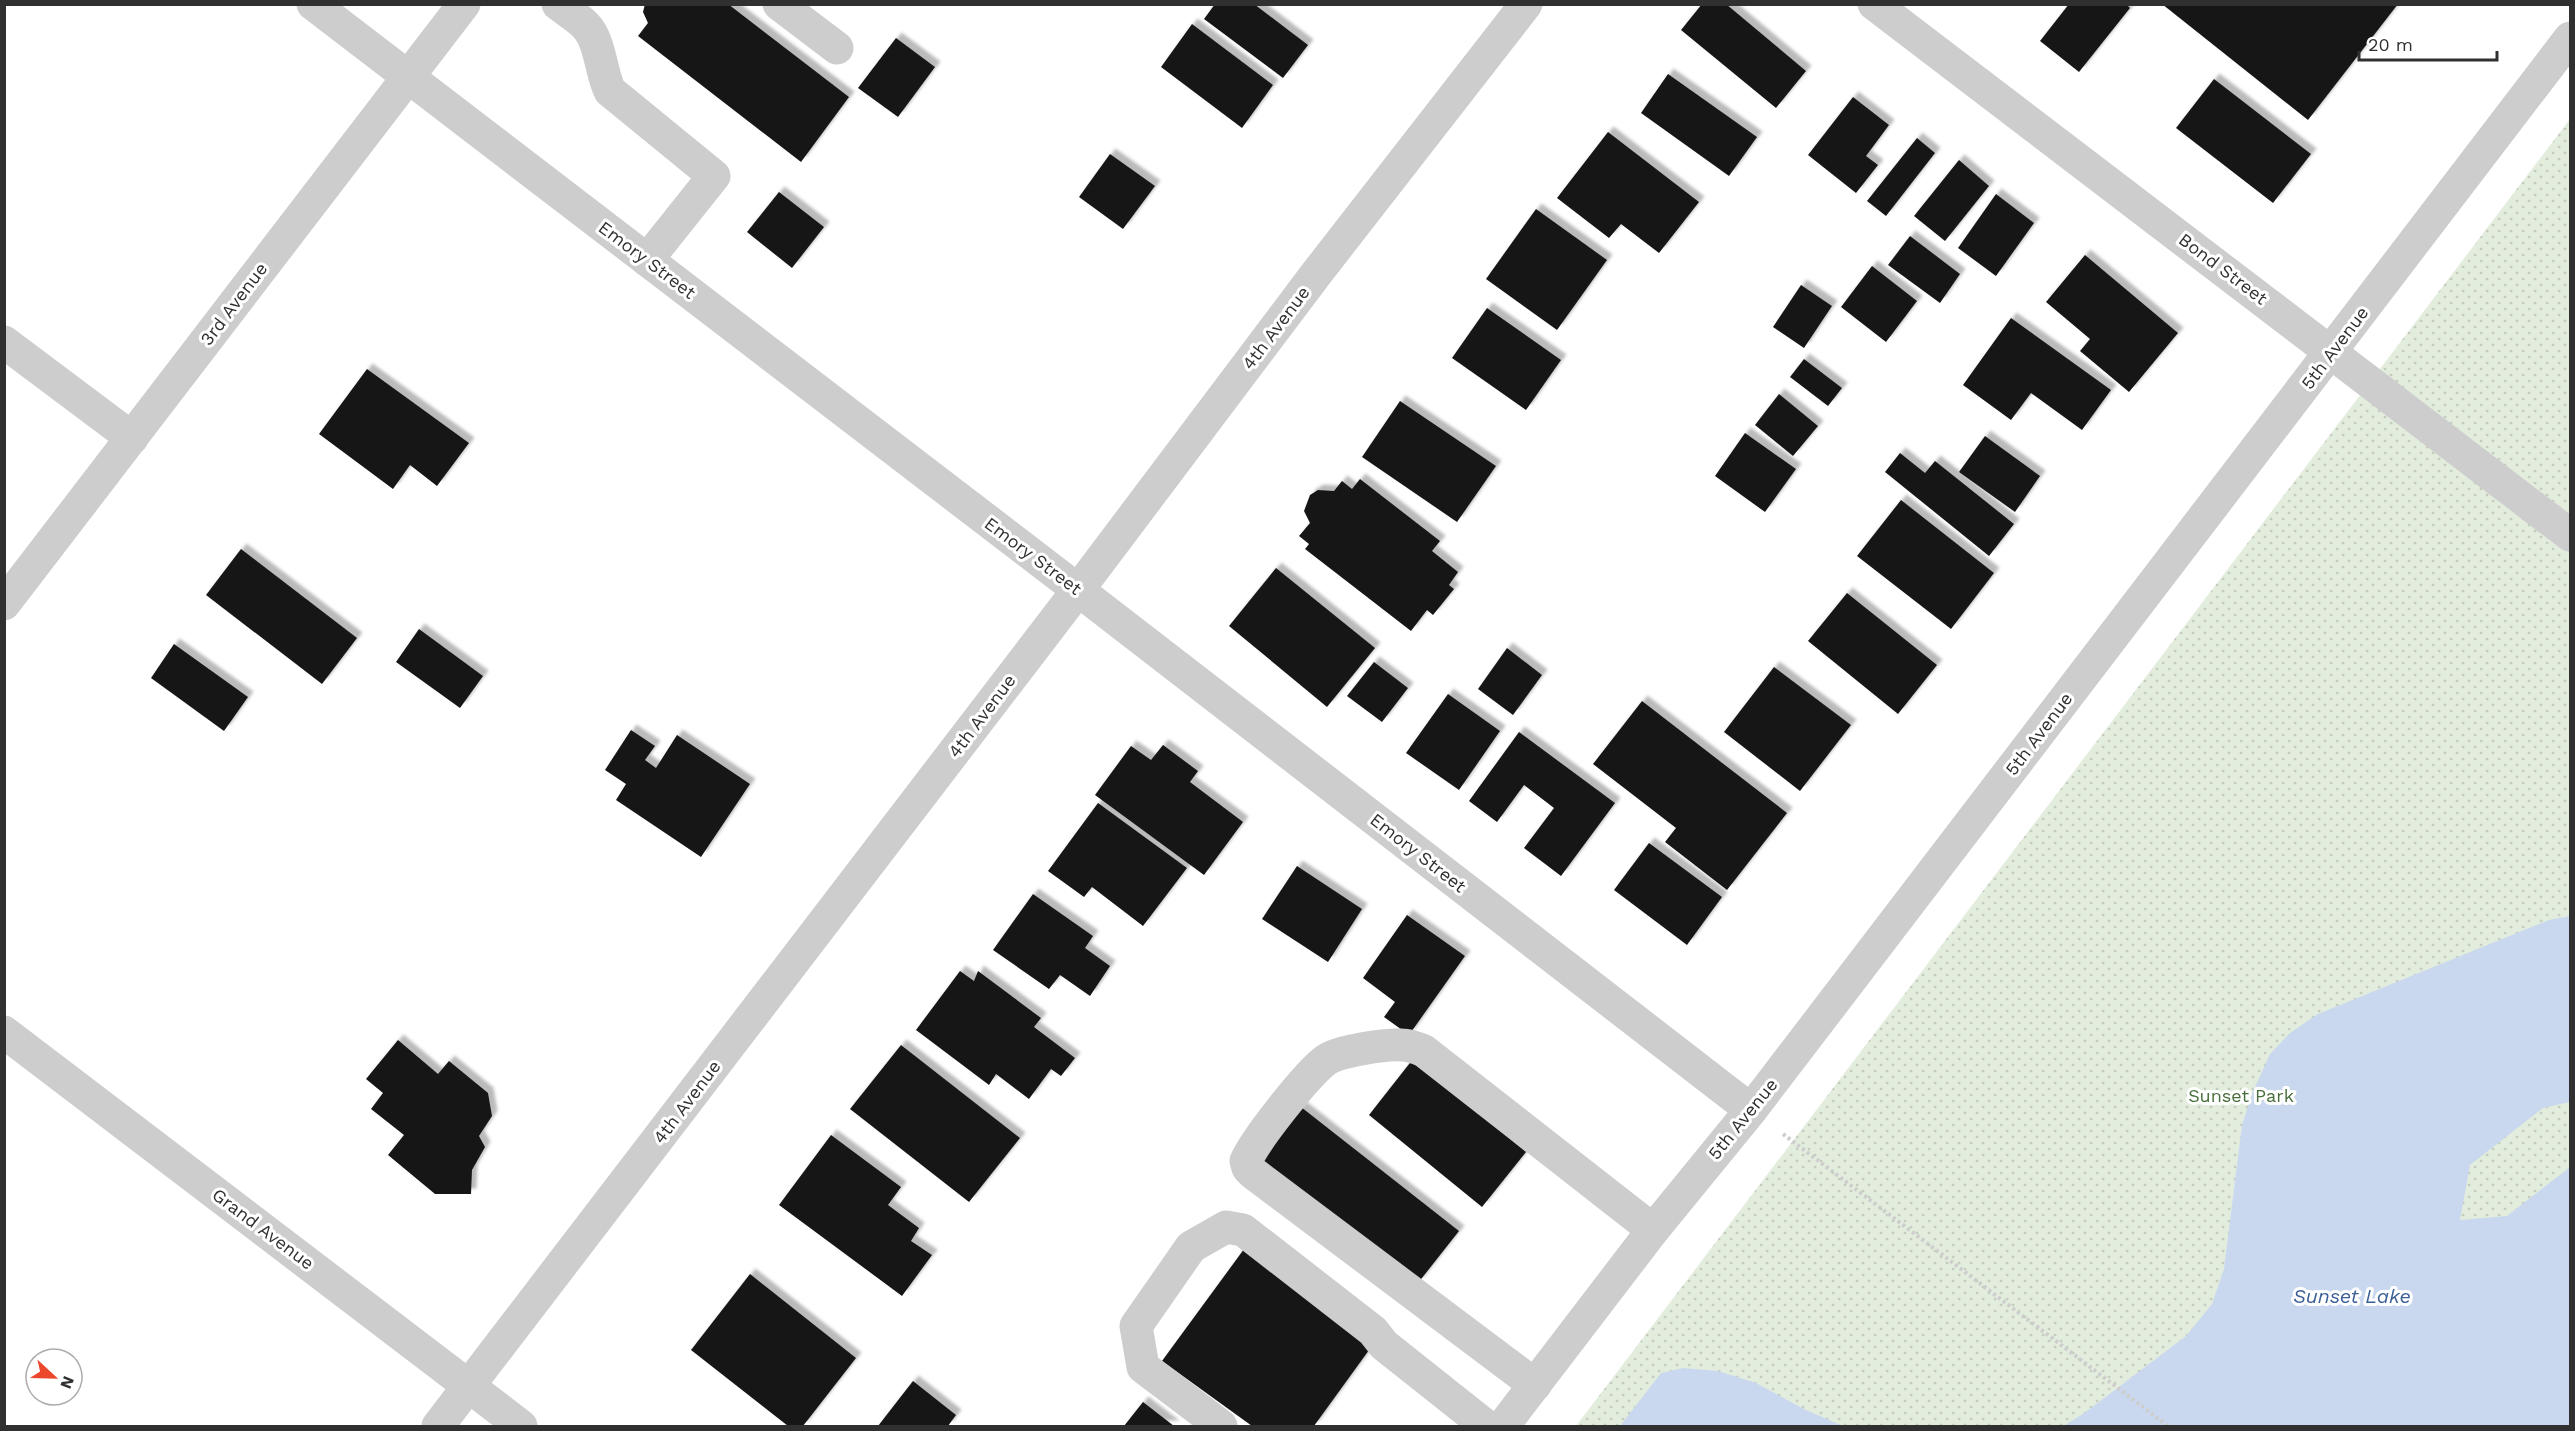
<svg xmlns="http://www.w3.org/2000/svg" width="2575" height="1431" viewBox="0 0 2575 1431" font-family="'Work Sans',sans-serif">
	<defs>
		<pattern id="park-dots" width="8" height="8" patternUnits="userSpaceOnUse" patternTransform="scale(1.5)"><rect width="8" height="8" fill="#e3eddd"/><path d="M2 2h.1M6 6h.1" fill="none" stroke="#c3ccbe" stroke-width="1.8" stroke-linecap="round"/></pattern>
		<filter id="shadow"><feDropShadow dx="5.5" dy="-5.5" stdDeviation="1.5" flood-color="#0004"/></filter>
	</defs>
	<rect width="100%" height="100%" fill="#fff"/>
	<path fill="url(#park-dots)" d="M 2570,119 L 2570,1426 L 1576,1426 Z"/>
	<g fill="#c9d8ee">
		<path d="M 2570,916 L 2570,1102 L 2543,1108 L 2470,1165 L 2460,1220 L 2507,1216 L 2570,1167 L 2570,1426 L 2063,1426 L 2083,1414 L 2186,1336 L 2212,1304 L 2224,1269 L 2242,1125 L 2252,1094 L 2270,1054 L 2290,1033 L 2318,1014 L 2549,920 Z"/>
		<path d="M 1683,1368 L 1718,1371 L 1756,1383 L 1806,1410 L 1843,1426 L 1620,1426 L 1661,1373 Z"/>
	</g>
	<g fill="#171717" filter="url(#shadow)">
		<path d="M 645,4 L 728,4 L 849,97 L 801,162 L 638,36 L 648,23 L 643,12 Z"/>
		<path d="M 1215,4 L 1254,4 L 1308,45 L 1283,78 L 1204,19 Z"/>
		<path d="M 1702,4 L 1726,4 L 1806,71 L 1776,108 L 1681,30 Z"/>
		<path d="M 2069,4 L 2126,4 L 2130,8 L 2079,72 L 2040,41 Z"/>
		<path d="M 2162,4 L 2398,4 L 2308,120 Z"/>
		<path d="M 1192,24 L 1273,85 L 1242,128 L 1161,67 Z"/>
		<path d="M 896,38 L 935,67 L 898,117 L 858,88 Z"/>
		<path d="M 1668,74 L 1757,137 L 1729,176 L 1641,113 Z"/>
		<path d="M 2214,79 L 2311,154 L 2273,203 L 2176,128 Z"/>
		<path d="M 1853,97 L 1889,125 L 1866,156 L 1878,165 L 1856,193 L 1808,155 Z"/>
		<path d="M 1608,132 L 1699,202 L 1659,253 L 1621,224 L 1609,238 L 1557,198 Z"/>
		<path d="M 1917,138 L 1935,153 L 1886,216 L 1867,201 Z"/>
		<path d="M 1110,154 L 1155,186 L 1123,229 L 1079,197 Z"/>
		<path d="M 1959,160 L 1989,186 L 1945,241 L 1914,216 Z"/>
		<path d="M 779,192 L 824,227 L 792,268 L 747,232 Z"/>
		<path d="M 1996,194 L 2034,223 L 1996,276 L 1958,248 Z"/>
		<path d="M 1536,209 L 1607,260 L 1557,330 L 1486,279 Z"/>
		<path d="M 1910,236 L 1960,274 L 1940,303 L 1888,265 Z"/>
		<path d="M 2085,255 L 2178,333 L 2129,392 L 2080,351 L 2090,339 L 2046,302 Z"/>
		<path d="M 1872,266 L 1917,301 L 1886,342 L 1841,307 Z"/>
		<path d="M 1801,285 L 1832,306 L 1804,348 L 1773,327 Z"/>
		<path d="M 1487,308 L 1561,360 L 1526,410 L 1452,358 Z"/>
		<path d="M 2011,318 L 2111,390 L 2082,430 L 2031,393 L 2011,420 L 1963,385 Z"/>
		<path d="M 1804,359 L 1842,388 L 1828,406 L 1790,377 Z"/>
		<path d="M 367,369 L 469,443 L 437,486 L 410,465 L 393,489 L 319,434 Z"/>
		<path d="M 1779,394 L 1818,426 L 1793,456 L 1755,425 Z"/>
		<path d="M 1400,401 L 1496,466 L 1457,522 L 1362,457 Z"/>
		<path d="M 1745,433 L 1796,469 L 1765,512 L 1715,476 Z"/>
		<path d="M 1985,436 L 2040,476 L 2015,512 L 1959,472 Z"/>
		<path d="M 1900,453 L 1925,473 L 1935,461 L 2014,524 L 1989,556 L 1885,472 Z"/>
		<path d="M 1360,479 L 1440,541 L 1432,551 L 1458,572 L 1449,585 L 1454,589 L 1433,615 L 1427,610 L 1411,631 L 1305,549 L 1309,544 L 1299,536 L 1310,523 L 1304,511 L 1310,495 L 1318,490 L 1334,491 L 1342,481 L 1352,489 Z"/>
		<path d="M 1901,500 L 1994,573 L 1951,629 L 1857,556 Z"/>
		<path d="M 241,549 L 357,638 L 322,684 L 206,595 Z"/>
		<path d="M 1276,568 L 1375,648 L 1327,707 L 1229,626 Z"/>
		<path d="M 1847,593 L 1937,665 L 1898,714 L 1808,641 Z"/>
		<path d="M 419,629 L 483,676 L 460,708 L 396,662 Z"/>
		<path d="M 174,644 L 248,697 L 224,731 L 151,678 Z"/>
		<path d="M 1507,648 L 1542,675 L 1513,715 L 1478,689 Z"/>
		<path d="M 1374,662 L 1408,688 L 1382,722 L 1347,696 Z"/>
		<path d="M 1774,667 L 1851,725 L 1800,791 L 1724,732 Z"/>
		<path d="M 1448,694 L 1500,731 L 1459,790 L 1406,753 Z"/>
		<path d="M 1642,701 L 1787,813 L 1727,890 L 1665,842 L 1676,828 L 1593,764 Z"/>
		<path d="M 631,730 L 655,746 L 645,760 L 656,768 L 677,735 L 750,784 L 701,857 L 616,800 L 626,784 L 605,770 Z"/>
		<path d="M 1519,732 L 1615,803 L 1561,876 L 1524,848 L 1554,808 L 1524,785 L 1497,822 L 1469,801 Z"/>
		<path d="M 1163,745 L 1198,771 L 1190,782 L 1243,822 L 1204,875 L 1095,795 L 1131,746 L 1151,760 Z"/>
		<path d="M 1098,803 L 1187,868 L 1143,926 L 1092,887 L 1084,897 L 1048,871 Z"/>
		<path d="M 1649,843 L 1722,897 L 1687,945 L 1614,890 Z"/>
		<path d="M 1297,866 L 1362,909 L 1328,962 L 1262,919 Z"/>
		<path d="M 1033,894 L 1093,936 L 1085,948 L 1110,966 L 1090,996 L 1060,975 L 1049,989 L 993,950 Z"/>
		<path d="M 1407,915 L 1465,956 L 1409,1035 L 1384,1017 L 1395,1002 L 1363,978 Z"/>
		<path d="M 960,971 L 974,981 L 978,971 L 1041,1018 L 1034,1027 L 1075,1058 L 1061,1076 L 1051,1069 L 1029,1099 L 996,1074 L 989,1085 L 916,1030 Z"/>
		<path d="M 398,1040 L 438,1074 L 449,1061 L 488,1093 L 492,1116 L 479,1136 L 485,1147 L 472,1170 L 471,1194 L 435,1194 L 388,1155 L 404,1135 L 371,1109 L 383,1093 L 366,1079 Z"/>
		<path d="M 901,1045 L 1020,1138 L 969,1202 L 850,1109 Z"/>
		<path d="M 1413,1059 L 1526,1152 L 1482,1207 L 1369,1115 Z"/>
		<path d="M 1301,1107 L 1459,1231 L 1418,1283 L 1259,1160 Z"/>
		<path d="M 831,1135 L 901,1187 L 888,1205 L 919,1228 L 911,1241 L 932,1255 L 902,1296 L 779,1205 Z"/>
		<path d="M 1247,1245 L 1377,1339 L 1314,1426 L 1252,1426 L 1162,1361 Z"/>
		<path d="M 750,1274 L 856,1358 L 803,1426 L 788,1426 L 691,1350 Z"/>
		<path d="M 913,1381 L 956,1415 L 948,1426 L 878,1426 Z"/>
		<path d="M 1143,1402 L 1174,1426 L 1124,1426 Z"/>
	</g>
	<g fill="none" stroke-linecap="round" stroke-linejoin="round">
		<path stroke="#cdcdcd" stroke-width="4" stroke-dasharray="3 3" stroke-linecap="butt" d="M 1783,1134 L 2168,1426"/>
		<g stroke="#cdcdcd" stroke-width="33">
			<path d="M 313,4 L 1078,590 L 1751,1110"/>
			<path d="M 558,4 C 567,11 577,17 585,25 C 601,41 600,71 610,91 L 714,176 L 647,260"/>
			<path d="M 779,4 L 837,48"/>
			<path d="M 1874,4 L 2570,535"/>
			<path d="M 4,342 L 132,438"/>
			<path d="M 4,604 L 464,4"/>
			<path d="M 4,1032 L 521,1426"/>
			<path d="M 1535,1385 L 1253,1173 L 1248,1168 L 1246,1161 C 1255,1140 1307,1074 1326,1060 C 1339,1051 1385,1044 1402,1045 C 1410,1045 1417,1048 1424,1051 L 1653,1230"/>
			<path d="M 438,1426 L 1078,590 L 1316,274 L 1526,4"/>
			<path d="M 1221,1426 L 1143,1367 L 1136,1326 L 1191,1247 L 1226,1227 L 1243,1230 L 1373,1331 L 1384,1345 L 1486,1426"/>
			<path d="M 1503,1426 L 1653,1230 L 1751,1110 L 2570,38"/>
		</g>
	</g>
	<g text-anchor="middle" stroke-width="6" stroke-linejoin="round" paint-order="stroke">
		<g font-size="18" fill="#303030" stroke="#fff">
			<text transform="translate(647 260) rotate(37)" y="6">Emory Street</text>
			<text transform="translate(2223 269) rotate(37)" y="6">Bond Street</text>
			<text transform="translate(234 304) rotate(-53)" y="6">3rd Avenue</text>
			<text transform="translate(1276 328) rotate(-53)" y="6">4th Avenue</text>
			<text transform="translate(2335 348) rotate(-53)" y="6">5th Avenue</text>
			<text transform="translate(1033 556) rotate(37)" y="6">Emory Street</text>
			<text transform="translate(982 716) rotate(-53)" y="6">4th Avenue</text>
			<text transform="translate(2039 734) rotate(-53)" y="6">5th Avenue</text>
			<text transform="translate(1418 853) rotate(38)" y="6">Emory Street</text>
			<text transform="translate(687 1102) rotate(-53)" y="6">4th Avenue</text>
			<text transform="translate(1743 1119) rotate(-51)" y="6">5th Avenue</text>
			<text transform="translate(263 1229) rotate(37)" y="6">Grand Avenue</text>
		</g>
		<g font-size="18" fill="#486e3b" stroke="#fff">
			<text x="2241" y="1102">Sunset Park</text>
		</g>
		<g font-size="20" font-style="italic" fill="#3a5f96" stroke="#fff">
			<text x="2352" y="1303">Sunset Lake</text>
		</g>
	</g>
	<rect width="2575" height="1431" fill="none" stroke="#303030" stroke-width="12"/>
	<g transform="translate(54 1377) rotate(112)"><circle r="28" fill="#ffffff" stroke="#acacac" stroke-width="1.5"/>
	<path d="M0-4.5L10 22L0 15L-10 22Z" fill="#ec472d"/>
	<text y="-9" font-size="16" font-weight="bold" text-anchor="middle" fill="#303030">N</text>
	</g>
	<path d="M2359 51v9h138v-9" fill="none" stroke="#303030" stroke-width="3"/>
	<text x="2368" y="51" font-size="18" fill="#303030" stroke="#ffffff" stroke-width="4.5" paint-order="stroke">20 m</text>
</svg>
